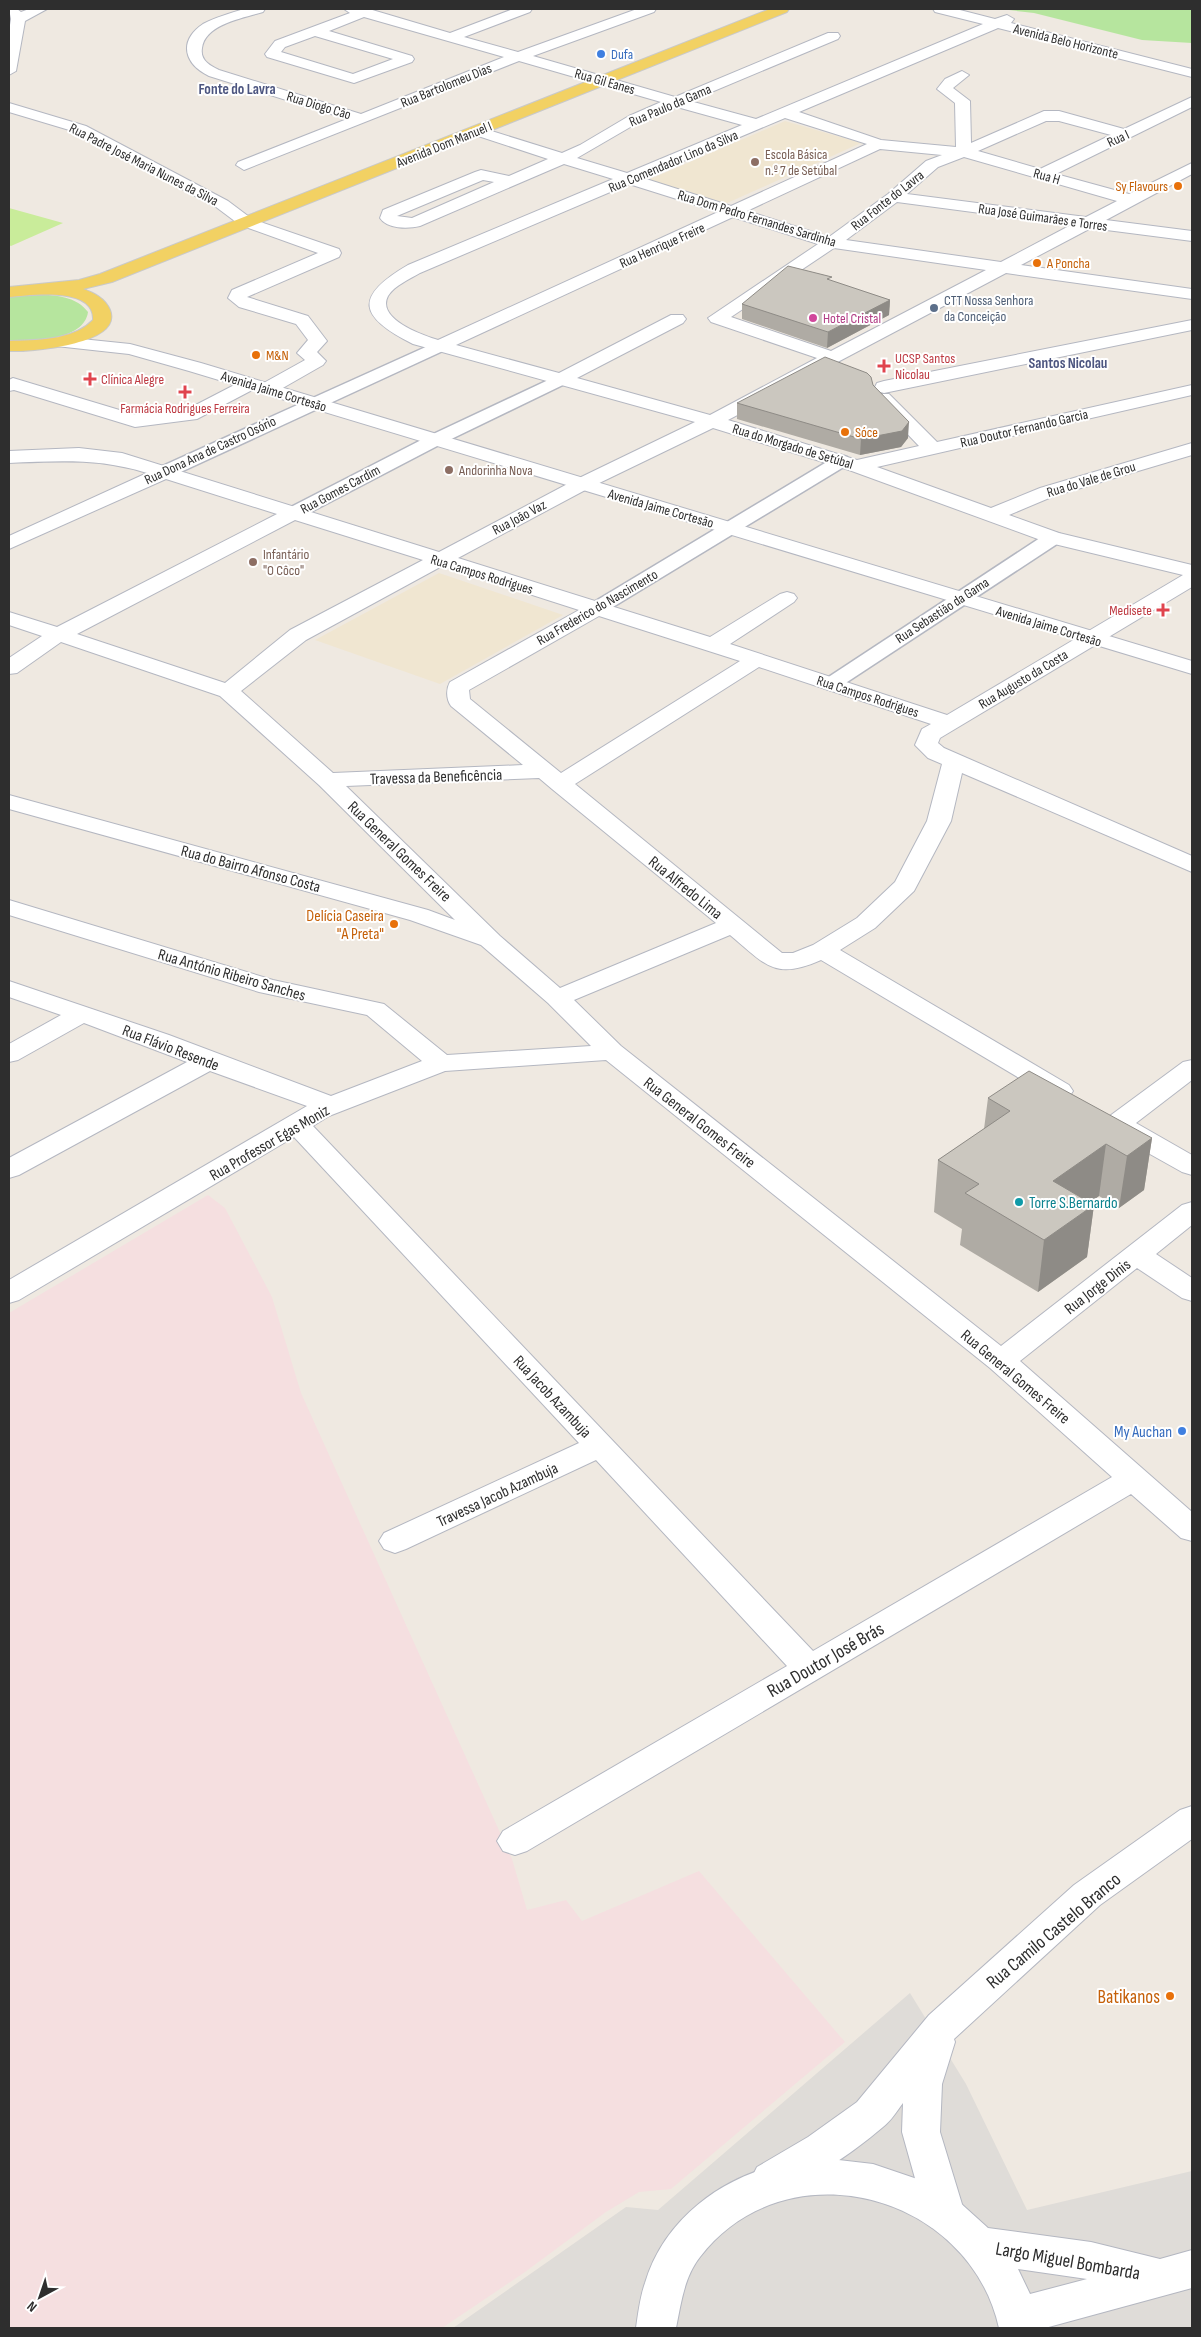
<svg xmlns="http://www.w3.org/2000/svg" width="1201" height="2337" viewBox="0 0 1201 2337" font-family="'Sofia Sans Condensed',sans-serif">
	<rect width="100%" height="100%" fill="#efe9e1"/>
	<g fill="#f0e6d1">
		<path d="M 785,121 L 861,143 L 725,204 L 648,180 Z"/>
		<path d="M 439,573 L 563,615 L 440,684 L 315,640 Z"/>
	</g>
	<path fill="#f5dfe0" d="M 208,1195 L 225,1208 L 272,1297 L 301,1393 L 512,1859 L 527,1910 L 566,1900 L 582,1921 L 699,1871 L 845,2042 L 671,2189 L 639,2192 L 606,2212 L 525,2272 L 442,2328 L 9,2328 L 9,1313 Z"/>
	<g fill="#b6e59e">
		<path d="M 1000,9 L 1192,9 L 1192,43 L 1142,40 L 1034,13 Z"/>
		<path d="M 38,294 C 57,296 76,296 88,312 C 84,341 32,341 9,341 L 9,297 Z"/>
	</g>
	<path fill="#c9ec9a" d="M 9,208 L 63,223 L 11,246 L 9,245 Z"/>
	<path fill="#dfdcd8" d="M 910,1993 L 966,2084 L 1027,2210 L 1192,2171 L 1192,2328 L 453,2328 L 626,2207 L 658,2210 Z"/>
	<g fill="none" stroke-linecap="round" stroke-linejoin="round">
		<g stroke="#b4b7c1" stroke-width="3">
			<g id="pedestrian">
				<path d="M 439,341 L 445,342 L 448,346 L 445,350 L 172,476 L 158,476 L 156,472 L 158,468 Z"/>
				<path d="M 561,374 L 567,375 L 570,379 L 567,383 L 441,444 L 301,517 L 287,517 L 285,513 L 287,509 L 429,436 Z"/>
				<path d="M 841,455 L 847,457 L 850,461 L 847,465 L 603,613 L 596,615 L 589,613 L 586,609 L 589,605 L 835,457 Z"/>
				<path d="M 1053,532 L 1060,534 L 1063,538 L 1060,542 L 838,688 L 831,690 L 824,688 L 821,684 L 824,680 L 1046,534 Z"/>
			</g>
		</g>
		<g stroke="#b4b7c1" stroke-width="2">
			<g id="minor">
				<path d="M 9,9 L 17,9 L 21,12 L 29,9 L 47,9 L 25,21 L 16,71 L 9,75 L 9,31 L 11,19 Z"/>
				<path d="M 244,9 L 265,9 L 263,12 C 244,18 205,24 202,48 C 200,60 209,65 219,70 L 361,114 L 504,57 L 364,17 L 329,31 L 412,56 L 414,59 L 412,62 L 354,83 L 267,57 L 265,54 L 275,41 L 350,13 L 344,9 L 369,9 L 450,33 L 513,9 L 532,9 L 530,12 L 464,37 L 518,52 L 637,9 L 656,9 L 654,12 L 533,56 L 675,97 L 828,33 L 838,33 L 840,36 L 838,39 L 690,101 L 756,119 L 983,24 L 935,12 L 933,9 L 956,9 L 995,19 L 1007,15 L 1014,19 L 1011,23 L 1192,69 L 1192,77 L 998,28 L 799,112 L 881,140 L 956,147 L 955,103 L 937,89 L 945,79 L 962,71 L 969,75 L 953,88 L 970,101 L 971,143 L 1044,111 L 1059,111 L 1124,129 L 1192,97 L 1192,107 L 1056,174 L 1129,194 L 1192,163 L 1192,174 L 1106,220 L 1192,231 L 1192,241 L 1091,228 L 1021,265 L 1192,289 L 1192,299 L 1006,273 L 728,420 L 857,460 L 919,446 L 873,398 L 875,394 L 889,394 L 937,442 L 1192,385 L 1192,395 L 877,467 L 991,508 L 1040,488 L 1192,443 L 1192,455 L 1054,496 L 1009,515 L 1059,533 L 1192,565 L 1192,587 L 940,738 L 938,743 L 944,748 L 1192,856 L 1192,872 L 962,773 L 951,821 L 914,891 L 875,928 L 840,950 L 1069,1085 L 1073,1091 L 1069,1097 L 1060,1099 L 1051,1097 L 821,960 C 774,981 765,964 730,935 L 574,1000 L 621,1046 L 1001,1346 L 1182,1205 L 1192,1202 L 1192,1225 L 1156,1254 L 1192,1278 L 1192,1301 L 1182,1298 L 1137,1268 L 1020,1361 L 1192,1512 L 1192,1541 L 1181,1538 L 1131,1494 L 527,1851 L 515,1855 L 503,1851 L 497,1841 L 503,1831 L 787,1666 L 596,1460 L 406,1549 L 395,1553 L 384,1549 L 379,1541 L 384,1533 L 579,1443 L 294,1137 L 19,1300 L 9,1303 L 9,1280 L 307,1106 L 210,1071 L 19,1175 L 9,1178 L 9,1158 L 187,1062 L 84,1023 L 18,1060 L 9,1062 L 9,1044 L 61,1015 L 9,997 L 9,981 L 169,1035 L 331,1096 L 422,1061 L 367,1015 L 259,992 L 9,915 L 9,900 L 273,980 L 384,1004 L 447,1055 L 591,1046 L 548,1003 L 481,945 L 410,920 L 9,809 L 9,795 L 428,910 L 455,920 L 319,785 L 220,696 L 61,642 L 17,673 L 9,674 L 9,658 L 42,636 L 9,625 L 9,612 L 57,627 L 277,514 L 166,479 L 9,549 L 9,536 L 147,473 C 99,458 58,461 9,463 L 9,451 L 79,448 L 122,453 L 439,552 L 575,480 L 695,422 L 413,344 C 359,317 353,297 408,265 L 613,179 L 564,164 L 420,226 C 408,229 387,229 380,218 L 383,210 L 475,172 L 481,170 L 509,176 L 548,159 L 472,134 L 469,131 L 472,128 L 482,128 L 562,153 L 580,145 L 629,116 L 661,102 L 519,61 L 244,170 L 236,165 L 238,162 L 347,119 L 209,76 C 184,64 178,41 203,24 C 216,17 231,13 244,9 ZM 315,36 L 393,59 L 353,74 L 281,52 L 285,47 ZM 677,107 L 742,125 L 627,173 L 577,158 L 639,122 ZM 785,118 L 867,144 L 731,206 L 643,178 ZM 1046,121 L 1059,121 L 1111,135 L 1040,169 L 978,151 ZM 880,149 L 942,155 L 926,161 L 888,194 L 829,237 L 747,211 ZM 964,157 L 1117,201 L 1086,217 L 907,194 L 938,167 ZM 483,180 L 494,182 L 412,218 L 397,216 ZM 629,184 L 718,212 L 438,340 C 422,335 376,319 388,296 C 395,285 410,279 420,273 ZM 897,202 L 1071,225 L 1001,262 L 846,240 ZM 733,217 L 818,244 L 708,318 L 711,322 L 817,358 L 710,415 L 577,378 L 683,323 L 686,319 L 683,315 L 671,315 L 559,373 L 456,345 ZM 834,248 L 986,270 L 831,351 L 731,317 ZM 713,428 L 849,470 L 1046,542 L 1183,575 L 947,715 L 730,644 L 794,602 L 797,598 L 794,594 L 787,592 L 780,594 L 710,637 L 458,558 L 589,488 ZM 295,520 L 423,560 L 290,630 L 225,683 L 77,634 ZM 442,566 L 579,610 L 450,682 C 446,689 446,699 451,706 L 523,765 L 333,773 L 241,691 L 306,640 ZM 599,616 L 740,661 L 561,773 L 470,699 L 469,690 ZM 759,667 L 931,724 L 922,729 L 915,745 L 928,758 L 942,764 L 927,821 L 895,882 L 857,918 L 813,945 L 793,953 L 782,953 L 575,784 ZM 539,778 L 552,789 L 716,923 L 560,988 L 500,936 L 346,786 ZM 606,1060 L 990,1368 L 1112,1477 L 813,1651 L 313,1126 L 329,1116 L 445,1071 Z"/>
				<path d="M 9,103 L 86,126 L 228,201 L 252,219 L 339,249 L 341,253 L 339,257 L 247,297 L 308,316 L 327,341 L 317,352 L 326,361 L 323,365 L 274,393 L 260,393 L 258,389 L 260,385 L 305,360 L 297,353 L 308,340 L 296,324 L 239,307 L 228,298 L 232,290 L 318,253 L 240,225 L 216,207 L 76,132 L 9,112 Z"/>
				<path d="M 1192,320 L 1192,330 L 884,393 L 877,391 L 875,387 L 877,383 L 884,381 Z"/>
				<path d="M 13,378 L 136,415 L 186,410 L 244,380 L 256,380 L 259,384 L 256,388 L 197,419 L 135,427 L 14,390 L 9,391 L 9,380 Z"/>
				<path d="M 1192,1060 L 1192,1080 L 1136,1123 L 1192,1155 L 1192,1175 L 1182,1172 L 1107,1130 L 1104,1124 L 1107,1118 L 1183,1062 Z"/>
				<path d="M 1192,1806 L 1192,1839 L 1100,1905 L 954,2039 L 955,2042 L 942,2084 L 940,2132 L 965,2214 L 959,2227 L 945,2232 L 931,2227 L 925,2214 L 902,2132 L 903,2103 C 897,2111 891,2121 883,2127 C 851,2154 810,2182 771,2197 L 757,2191 L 751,2179 L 757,2167 L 808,2137 L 857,2102 L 929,2015 L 1074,1885 L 1180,1810 Z"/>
			</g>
		</g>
		<g stroke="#b4b7c1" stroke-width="2">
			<g id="secondary">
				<path d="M 62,337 L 130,344 L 201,363 L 1192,661 L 1192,674 L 189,371 L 129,354 L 56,346 L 53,342 L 56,338 Z"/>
				<path d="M 830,2159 L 873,2164 L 929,2183 L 957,2200 L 988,2228 L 1091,2242 L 1160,2259 L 1192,2250 L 1192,2288 L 1045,2328 L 999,2328 C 969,2193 786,2145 700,2257 C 684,2277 681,2304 676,2328 L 636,2328 C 638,2314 640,2297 645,2283 C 664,2219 723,2175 788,2163 C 801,2160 816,2160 830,2159 ZM 1018,2269 L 1087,2279 L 1030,2294 Z"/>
			</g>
		</g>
		<g stroke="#c9c9c9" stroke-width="2">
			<path id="primary" d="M 770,9 L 789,9 L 787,12 L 112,282 L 83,289 C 94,293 105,298 110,310 C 124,345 28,352 9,351 L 9,341 C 35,340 73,341 93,320 C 95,286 31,295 9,297 L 9,287 L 79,280 L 100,274 Z"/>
		</g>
		<use href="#pedestrian" fill="#fff" fill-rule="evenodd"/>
		<use href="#minor" fill="#fff" fill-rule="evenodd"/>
		<use href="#secondary" fill="#fff" fill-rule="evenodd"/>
		<use href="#primary" fill="#f2d163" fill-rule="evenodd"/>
	</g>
	<g fill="#afaba4">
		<path d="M 831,281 L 890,300 L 889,315 L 827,348 L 742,319 L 742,304 Z"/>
		<path d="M 873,385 L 908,438 L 901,447 L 860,455 L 737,419 L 737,403 Z"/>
		<path d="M 988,1098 L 1152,1138 L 1144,1190 L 1119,1208 L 1099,1196 L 1090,1202 L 1094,1205 L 1087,1257 L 1038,1292 L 960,1245 L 962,1229 L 934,1212 L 938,1160 L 984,1129 Z"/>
	</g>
	<g fill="#8e8b86">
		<path d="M 890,300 L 889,315 L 827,348 L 828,332 Z"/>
		<path d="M 909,422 L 908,438 L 901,447 L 860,455 L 861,439 Z"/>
		<path d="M 1152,1138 L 1144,1190 L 1119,1208 L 1127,1156 Z"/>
		<path d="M 1106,1144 L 1099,1196 L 1047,1234 L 1053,1181 Z"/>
		<path d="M 1094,1205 L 1087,1257 L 1038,1292 L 1044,1240 Z"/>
	</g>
	<g fill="#cbc7bf" stroke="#8e8b86">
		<path d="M 788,266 L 832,277 L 827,279 L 890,300 L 828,332 L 742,304 Z"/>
		<path d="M 825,357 L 867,373 L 871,377 L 873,385 L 909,422 L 902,431 L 861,439 L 737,403 Z"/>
		<path d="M 1029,1071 L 1152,1138 L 1127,1156 L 1106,1144 L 1053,1181 L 1094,1205 L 1044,1240 L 965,1193 L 979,1184 L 938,1160 L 1010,1111 L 988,1098 Z"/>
	</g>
	<g fill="#3f7fe0" stroke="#fff" stroke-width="2">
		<circle cx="601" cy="54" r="5"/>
		<circle cx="1182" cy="1431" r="5"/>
	</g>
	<g fill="#8d6e63" stroke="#fff" stroke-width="2">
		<circle cx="755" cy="162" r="5"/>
		<circle cx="449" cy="470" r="5"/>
		<circle cx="253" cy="562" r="5"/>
	</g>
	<g fill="#e8710a" stroke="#fff" stroke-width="2">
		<circle cx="1178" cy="186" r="5"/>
		<circle cx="1037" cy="263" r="5"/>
		<circle cx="256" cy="355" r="5"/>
		<circle cx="845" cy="432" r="5"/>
		<circle cx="394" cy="924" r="5"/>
		<circle cx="1170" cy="1996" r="5"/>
	</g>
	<circle fill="#5c6f8a" stroke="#fff" stroke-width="2" cx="934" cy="308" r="5"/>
	<circle fill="#d1479c" stroke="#fff" stroke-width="2" cx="813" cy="318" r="5"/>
	<g fill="#e0444e" stroke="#fff" stroke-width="2">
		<path d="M881.5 358.5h5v5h5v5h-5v5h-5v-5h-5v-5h5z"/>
		<path d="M87.5 371.5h5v5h5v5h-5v5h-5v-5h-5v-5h5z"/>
		<path d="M182.5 384.5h5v5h5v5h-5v5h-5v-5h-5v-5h5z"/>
		<path d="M1160.5 602.5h5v5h5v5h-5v5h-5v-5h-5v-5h5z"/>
	</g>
	<circle fill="#0f9aa8" stroke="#fff" stroke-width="2" cx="1019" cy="1202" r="5"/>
	<g text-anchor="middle" stroke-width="4" stroke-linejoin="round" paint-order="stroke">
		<g font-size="14" fill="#2e2e2e" stroke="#fff">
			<text transform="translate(1066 41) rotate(14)" y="5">Avenida Belo Horizonte</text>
			<text transform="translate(605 81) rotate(16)" y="5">Rua Gil Eanes</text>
			<text transform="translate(446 85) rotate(-22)" y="5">Rua Bartolomeu Dias</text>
			<text transform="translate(319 105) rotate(17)" y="5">Rua Diogo Cão</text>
			<text transform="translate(670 105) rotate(-23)" y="5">Rua Paulo da Gama</text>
			<text transform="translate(1118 138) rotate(-25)" y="5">Rua I</text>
			<text transform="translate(444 144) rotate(-22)" y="5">Avenida Dom Manuel I</text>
			<text transform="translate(673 161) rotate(-23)" y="5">Rua Comendador Lino da Silva</text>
			<text transform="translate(144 164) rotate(27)" y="5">Rua Padre José Maria Nunes da Silva</text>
			<text transform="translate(1047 176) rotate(16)" y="5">Rua H</text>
			<text transform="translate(887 200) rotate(-38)" y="5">Rua Fonte do Lavra</text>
			<text transform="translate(1043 217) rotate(8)" y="5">Rua José Guimarães e Torres</text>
			<text transform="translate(757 218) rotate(17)" y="5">Rua Dom Pedro Fernandes Sardinha</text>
			<text transform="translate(662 245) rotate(-24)" y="5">Rua Henrique Freire</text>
			<text transform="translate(274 391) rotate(17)" y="5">Avenida Jaime Cortesão</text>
			<text transform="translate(1024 428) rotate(-13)" y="5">Rua Doutor Fernando Garcia</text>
			<text transform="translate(793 446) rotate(17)" y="5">Rua do Morgado de Setúbal</text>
			<text transform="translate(210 450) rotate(-25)" y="5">Rua Dona Ana de Castro Osório</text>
			<text transform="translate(1091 479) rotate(-17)" y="5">Rua do Vale de Grou</text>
			<text transform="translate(340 489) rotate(-28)" y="5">Rua Gomes Cardim</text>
			<text transform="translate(661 508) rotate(16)" y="5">Avenida Jaime Cortesão</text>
			<text transform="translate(519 517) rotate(-28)" y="5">Rua João Vaz</text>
			<text transform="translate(482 574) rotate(17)" y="5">Rua Campos Rodrigues</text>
			<text transform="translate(597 607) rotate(-30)" y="5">Rua Frederico do Nascimento</text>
			<text transform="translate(942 610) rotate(-33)" y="5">Rua Sebastião da Gama</text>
			<text transform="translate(1049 626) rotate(17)" y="5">Avenida Jaime Cortesão</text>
			<text transform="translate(1023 679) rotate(-31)" y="5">Rua Augusto da Costa</text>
			<text transform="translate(868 696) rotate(18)" y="5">Rua Campos Rodrigues</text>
		</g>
		<g font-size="14" fill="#366cbe" stroke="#fff" text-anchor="start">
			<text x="611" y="59">Dufa</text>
		</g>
		<g font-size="14" fill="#785e54" stroke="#fff" text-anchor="start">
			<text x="765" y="159">Escola Básica<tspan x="765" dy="16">n.º 7 de Setúbal</tspan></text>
			<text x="459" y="475">Andorinha Nova</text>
			<text x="263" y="559">Infantário<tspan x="263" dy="16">"O Côco"</tspan></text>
		</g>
		<g font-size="14" fill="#c56008" stroke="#fff" text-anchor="start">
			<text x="1168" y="191" text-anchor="end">Sy Flavours</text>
			<text x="1047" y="268">A Poncha</text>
			<text x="266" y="360">M&amp;N</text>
			<text x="855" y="437">Sóce</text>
		</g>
		<g font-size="14" fill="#4e5e75" stroke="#fff" text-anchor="start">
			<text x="944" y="305">CTT Nossa Senhora<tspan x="944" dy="16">da Conceição</tspan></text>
		</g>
		<g font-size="14" fill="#b23c85" stroke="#fff" text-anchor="start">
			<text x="823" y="323">Hotel Cristal</text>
		</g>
		<g font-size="14" fill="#be3a42" stroke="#fff" text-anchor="start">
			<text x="895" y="363">UCSP Santos<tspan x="895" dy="16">Nicolau</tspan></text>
			<text x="101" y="384">Clínica Alegre</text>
			<text x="185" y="413" text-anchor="middle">Farmácia Rodrigues Ferreira</text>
			<text x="1152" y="615" text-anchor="end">Medisete</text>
		</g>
		<g font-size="15" font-weight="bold" fill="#4d5680" stroke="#fff">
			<text x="237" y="94">Fonte do Lavra</text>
			<text x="1068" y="368">Santos Nicolau</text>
		</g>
		<g font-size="16" fill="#2e2e2e" stroke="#fff">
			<text transform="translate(436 776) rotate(-2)" y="6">Travessa da Beneficência</text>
			<text transform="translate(400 851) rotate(44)" y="6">Rua General Gomes Freire</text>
			<text transform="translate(251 868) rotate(15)" y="6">Rua do Bairro Afonso Costa</text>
			<text transform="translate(686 887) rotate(39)" y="6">Rua Alfredo Lima</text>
			<text transform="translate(232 974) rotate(16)" y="6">Rua António Ribeiro Sanches</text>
			<text transform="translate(171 1047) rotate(21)" y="6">Rua Flávio Resende</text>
			<text transform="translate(700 1122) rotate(38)" y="6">Rua General Gomes Freire</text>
			<text transform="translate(269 1142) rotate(-30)" y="6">Rua Professor Egas Moniz</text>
			<text transform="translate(1097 1286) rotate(-38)" y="6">Rua Jorge Dinis</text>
			<text transform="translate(1016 1376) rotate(40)" y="6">Rua General Gomes Freire</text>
			<text transform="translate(553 1396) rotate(47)" y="6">Rua Jacob Azambuja</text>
			<text transform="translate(497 1494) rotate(-25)" y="6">Travessa Jacob Azambuja</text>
		</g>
		<g font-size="16" fill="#c56008" stroke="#fff" text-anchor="end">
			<text x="384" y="921">Delícia Caseira<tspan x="384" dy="18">"A Preta"</tspan></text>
		</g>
		<g font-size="16" fill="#0d838f" stroke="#fff" text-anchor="start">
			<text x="1029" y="1208">Torre S.Bernardo</text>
		</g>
		<g font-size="16" fill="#366cbe" stroke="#fff" text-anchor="end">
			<text x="1172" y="1437">My Auchan</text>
		</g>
		<g font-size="19" fill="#2e2e2e" stroke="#fff">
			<text transform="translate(825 1659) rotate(-30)" y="7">Rua Doutor José Brás</text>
			<text transform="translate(1053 1930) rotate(-40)" y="7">Rua Camilo Castelo Branco</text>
			<text transform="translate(1068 2260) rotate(10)" y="7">Largo Miguel Bombarda</text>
		</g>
		<g font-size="19" fill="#c56008" stroke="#fff" text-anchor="end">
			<text x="1160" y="2003">Batikanos</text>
		</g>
	</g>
	<rect width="1201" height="2337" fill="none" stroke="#2e2e2e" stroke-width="20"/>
	<g transform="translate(40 2297) rotate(220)" stroke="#ffffff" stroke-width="4" paint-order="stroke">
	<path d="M0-4L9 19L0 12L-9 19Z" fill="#2e2e2e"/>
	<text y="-8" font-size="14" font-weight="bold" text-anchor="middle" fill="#2e2e2e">N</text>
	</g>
</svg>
